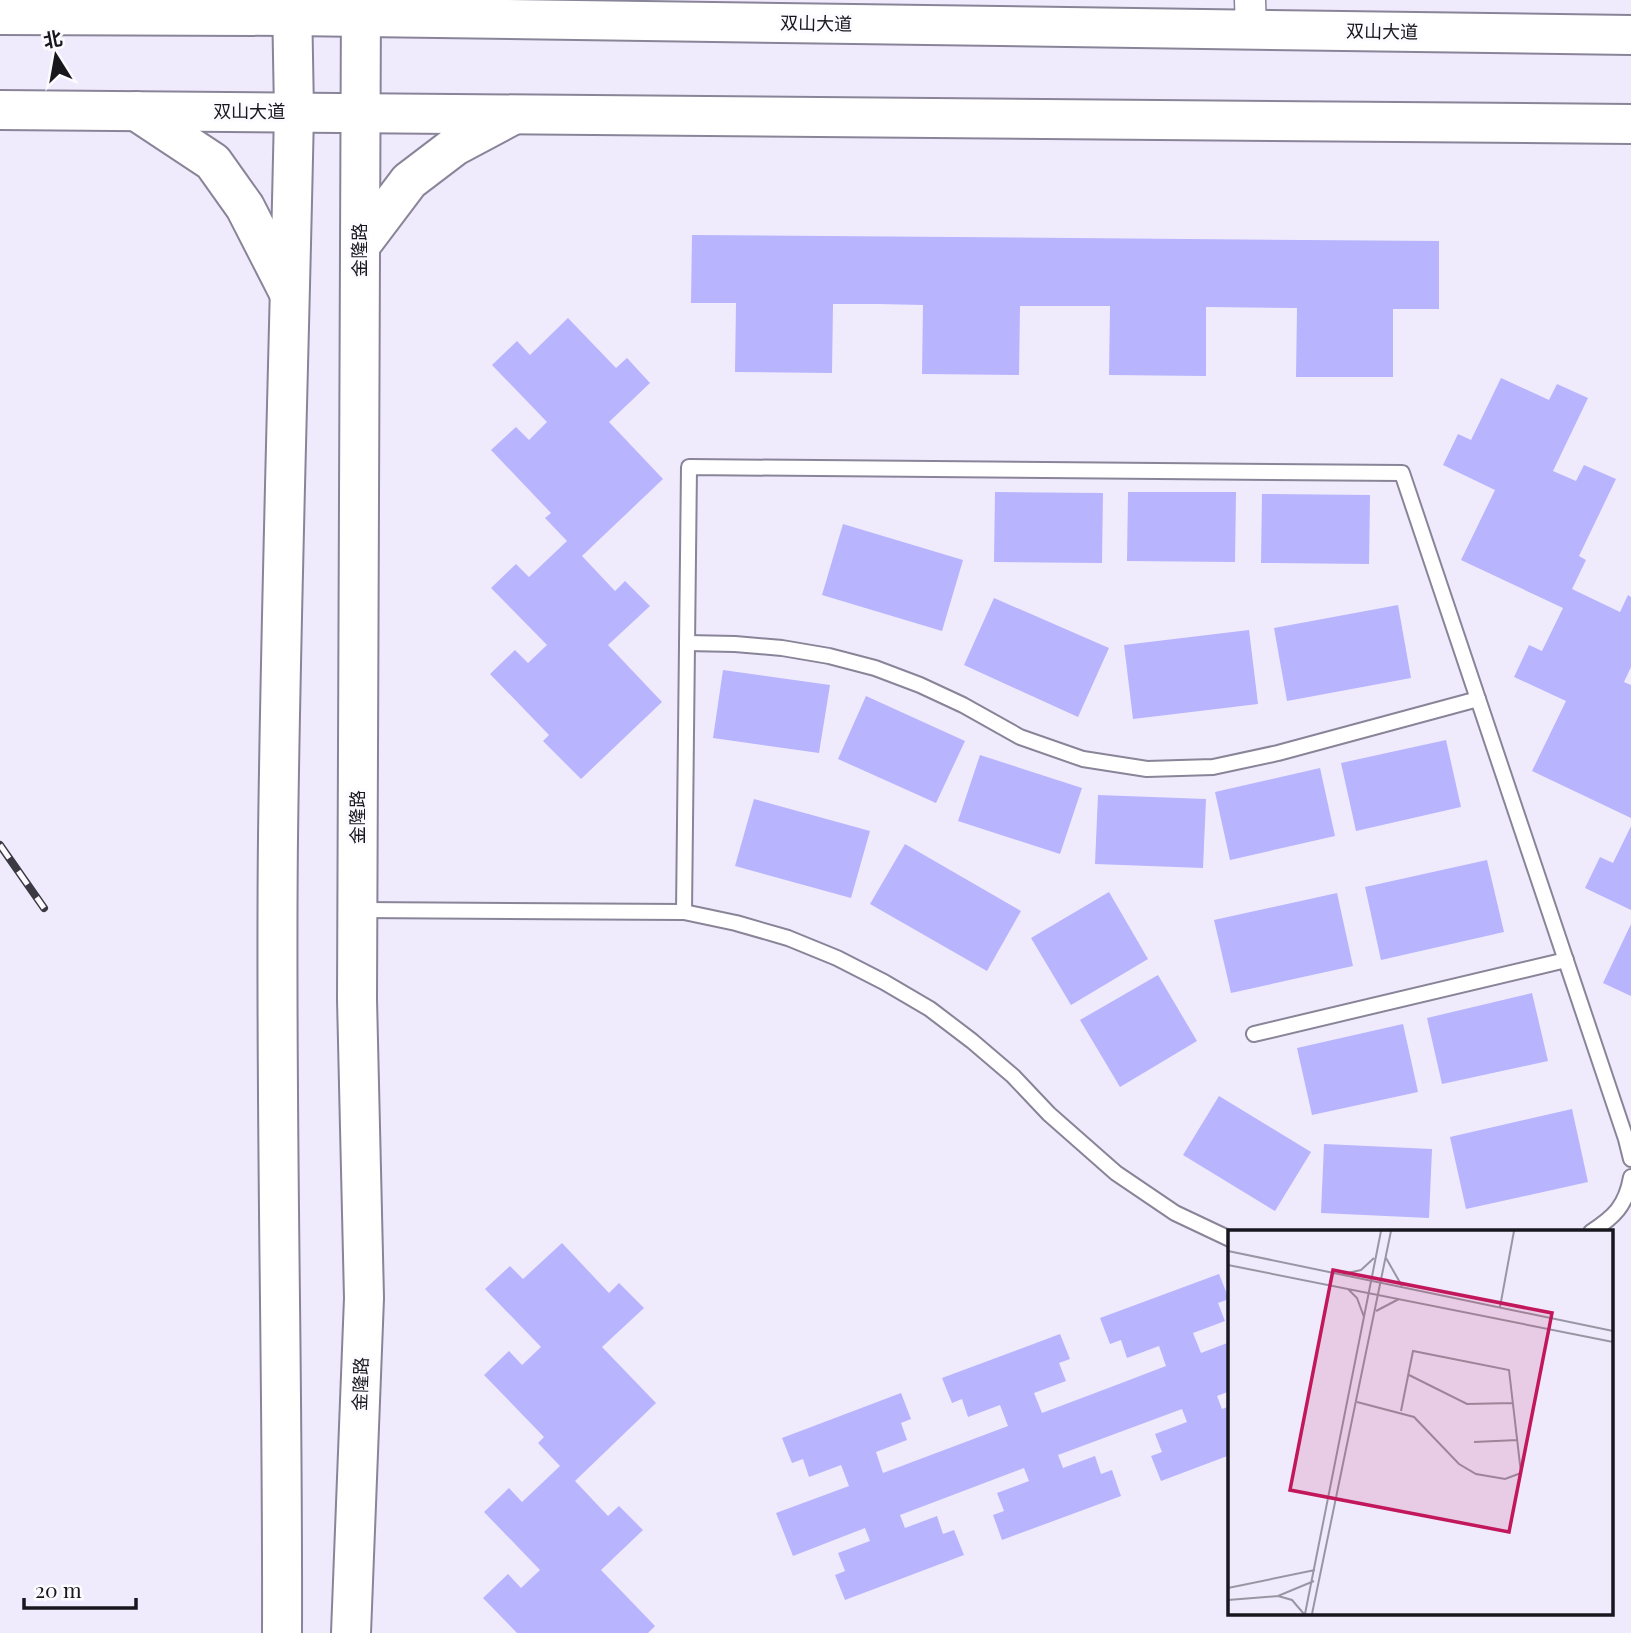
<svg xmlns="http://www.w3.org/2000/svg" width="1631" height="1633" viewBox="0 0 1631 1633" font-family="'Playfair Display','Noto Sans SC',serif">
	<rect width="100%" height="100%" fill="#efebfd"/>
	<g fill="#b8b4fe">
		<path d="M 692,235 L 1439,241 L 1439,309 L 1393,309 L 1393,377 L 1296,377 L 1297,308 L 1206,307 L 1206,376 L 1109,375 L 1110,306 L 1020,306 L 1019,375 L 922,374 L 923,305 L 878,304 L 833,304 L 832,373 L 735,372 L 736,303 L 691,303 Z"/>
		<path d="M 568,318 L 616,368 L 627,358 L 650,383 L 609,422 L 663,479 L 582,556 L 615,591 L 625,581 L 650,606 L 608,645 L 662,702 L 581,779 L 543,741 L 549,735 L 490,674 L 515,650 L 528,663 L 547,645 L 491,588 L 516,564 L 529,577 L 567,541 L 545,518 L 551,513 L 491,450 L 516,427 L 529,440 L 547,422 L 492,365 L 517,341 L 530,355 Z"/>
		<path d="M 1501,378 L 1549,400 L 1557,384 L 1588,398 L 1553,471 L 1576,481 L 1584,465 L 1616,479 L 1579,556 L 1586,560 L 1572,589 L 1620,612 L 1628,595 L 1631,597 L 1631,667 L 1624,682 L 1631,685 L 1631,818 L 1532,771 L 1566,701 L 1514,677 L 1529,645 L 1542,651 L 1563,608 L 1461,560 L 1495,490 L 1443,465 L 1458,434 L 1471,440 Z"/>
		<path d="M 995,492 L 1103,493 L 1102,563 L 994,562 Z"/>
		<path d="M 1128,492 L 1236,492 L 1235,562 L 1127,561 Z"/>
		<path d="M 1262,494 L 1370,495 L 1369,564 L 1261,563 Z"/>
		<path d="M 843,524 L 963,560 L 942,631 L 822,595 Z"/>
		<path d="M 994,598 L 1109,648 L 1078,717 L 964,665 Z"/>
		<path d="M 1398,605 L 1411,678 L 1287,701 L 1274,628 Z"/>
		<path d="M 1249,630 L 1258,704 L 1133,719 L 1124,645 Z"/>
		<path d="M 723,670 L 830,685 L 819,753 L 713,738 Z"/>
		<path d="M 866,696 L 965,741 L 936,803 L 838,759 Z"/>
		<path d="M 1446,740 L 1461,807 L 1356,831 L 1341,763 Z"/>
		<path d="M 980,755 L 1082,788 L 1060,854 L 958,821 Z"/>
		<path d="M 1320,768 L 1335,836 L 1230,860 L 1215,792 Z"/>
		<path d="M 1098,795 L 1206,799 L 1203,868 L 1095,864 Z"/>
		<path d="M 754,799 L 870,831 L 851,898 L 735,866 Z"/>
		<path d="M 1631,826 L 1631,910 L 1585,888 L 1600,857 L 1613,863 Z"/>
		<path d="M 905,844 L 1021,911 L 987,971 L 870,904 Z"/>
		<path d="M 1487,860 L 1504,932 L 1381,960 L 1365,887 Z"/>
		<path d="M 1109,892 L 1148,959 L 1071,1005 L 1031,938 Z"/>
		<path d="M 1337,893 L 1353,966 L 1231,993 L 1214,920 Z"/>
		<path d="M 1631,924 L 1631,996 L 1603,983 Z"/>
		<path d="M 1158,975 L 1197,1041 L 1120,1087 L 1080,1020 Z"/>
		<path d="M 1532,993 L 1548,1061 L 1442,1084 L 1427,1018 Z"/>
		<path d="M 1403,1024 L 1418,1092 L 1312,1115 L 1297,1048 Z"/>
		<path d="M 1219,1096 L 1311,1152 L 1275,1211 L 1183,1155 Z"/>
		<path d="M 1572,1109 L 1588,1182 L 1466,1209 L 1450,1137 Z"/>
		<path d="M 1324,1144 L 1432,1149 L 1429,1218 L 1321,1213 Z"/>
		<path d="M 562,1243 L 609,1293 L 619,1283 L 644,1308 L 602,1347 L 656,1403 L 575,1481 L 608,1516 L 619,1506 L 643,1530 L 601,1570 L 655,1626 L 648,1633 L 517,1633 L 483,1598 L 508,1574 L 521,1588 L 540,1570 L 484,1512 L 509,1488 L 522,1502 L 560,1466 L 538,1443 L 544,1437 L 484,1375 L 509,1351 L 522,1365 L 541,1347 L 485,1289 L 510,1266 L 523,1279 Z"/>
		<path d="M 1219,1274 L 1229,1299 L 1218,1303 L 1225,1321 L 1193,1333 L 1201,1353 L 1230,1342 L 1230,1391 L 1217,1396 L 1222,1409 L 1230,1406 L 1230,1455 L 1161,1481 L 1151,1456 L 1162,1452 L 1155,1434 L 1187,1422 L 1182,1409 L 1058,1455 L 1063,1468 L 1095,1456 L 1101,1474 L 1112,1470 L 1121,1496 L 1002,1540 L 993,1515 L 1004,1511 L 997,1493 L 1029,1481 L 1024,1468 L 900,1515 L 905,1528 L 937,1516 L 943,1534 L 954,1530 L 964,1555 L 845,1600 L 835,1575 L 845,1571 L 838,1553 L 870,1541 L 865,1528 L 793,1556 L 776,1513 L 849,1486 L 841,1465 L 809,1477 L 803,1459 L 792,1463 L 782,1438 L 901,1393 L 911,1419 L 901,1423 L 907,1440 L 876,1452 L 883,1473 L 1008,1426 L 1000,1405 L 968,1417 L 962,1399 L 952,1403 L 942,1378 L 1060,1334 L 1070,1359 L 1059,1363 L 1066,1381 L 1034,1393 L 1042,1413 L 1111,1387 L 1166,1366 L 1159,1346 L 1127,1358 L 1121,1340 L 1110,1344 L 1100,1318 Z"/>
	</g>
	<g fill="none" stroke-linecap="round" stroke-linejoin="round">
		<g stroke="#898498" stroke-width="18">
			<g id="lane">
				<path d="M 687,643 L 735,644 L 782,648 L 829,656 L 875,668 L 920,685 L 963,705 L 1020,737 L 1083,759 L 1147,769 L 1213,767 L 1278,753 L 1478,699"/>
				<path d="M 360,910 L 684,912 L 736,923 L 788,938 L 837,958 L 884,982 L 930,1009 L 972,1041 L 1013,1076 L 1049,1114 L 1116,1173 L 1175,1213 L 1230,1239"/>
				<path d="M 684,912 L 689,467 L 1402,473 L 1626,1139 L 1631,1159"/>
				<path d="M 1254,1034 L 1566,960"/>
				<path d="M 1591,1232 C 1614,1217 1626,1206 1631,1177"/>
			</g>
		</g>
		<g stroke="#898498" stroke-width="33">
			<path id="street" d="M 1250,0 L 1251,30"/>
		</g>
		<g stroke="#898498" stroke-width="42">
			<g id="secondary">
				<path d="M 0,15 L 292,16 L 1631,35"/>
				<path d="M 0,110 L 1631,124"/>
				<path d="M 136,111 L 213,162 L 245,207 L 288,291"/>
				<path d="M 360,246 L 409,181 L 455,146 L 513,115"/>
				<path d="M 282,1633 C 283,1368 275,1103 278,838 C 281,596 289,354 294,112 L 292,0"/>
				<path d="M 351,1633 L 364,1298 L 357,999 L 361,0"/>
			</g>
		</g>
		<use href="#lane" stroke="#fff" stroke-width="14"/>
		<use href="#street" stroke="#fff" stroke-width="30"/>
		<use href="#secondary" stroke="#fff" stroke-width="38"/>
		<g stroke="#3b3a42" stroke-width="8">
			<path id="rail" d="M 0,845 L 44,908"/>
		</g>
		<use href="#rail" stroke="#fcfbff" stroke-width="5" stroke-dasharray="16" stroke-linecap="butt"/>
	</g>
	<g text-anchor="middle" stroke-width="6" stroke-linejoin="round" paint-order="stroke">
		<g font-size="18" fill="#18171e" stroke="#fcfbff">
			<text transform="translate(816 24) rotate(1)" y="6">双山大道</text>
			<text transform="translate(1382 32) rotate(1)" y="6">双山大道</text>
			<text x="249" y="118">双山大道</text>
			<text transform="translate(360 250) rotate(-90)" y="6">金隆路</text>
			<text transform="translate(358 817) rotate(-90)" y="6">金隆路</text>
			<text transform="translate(361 1384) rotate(-88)" y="6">金隆路</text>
		</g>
	</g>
	<g transform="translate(1228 1230)">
		<rect width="385" height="385" fill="#efebfd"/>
		<path fill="none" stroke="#9996a4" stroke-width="2" d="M 0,21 L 385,101M 158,28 L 174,56M 0,35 L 385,112M 115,44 L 133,40 L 146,28M 120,59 L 129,68 L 136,87M 272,77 L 286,1M 148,81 L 171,69M 181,145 L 239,174 L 285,173M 129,172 L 186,187 L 231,234 L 248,244 L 277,249 L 293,243 L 281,140 L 185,121 L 173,181M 246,212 L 290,210M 0,358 L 87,340M 50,366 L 64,370 L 76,384M 0,370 L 50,366 L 86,351M 77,384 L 153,1M 84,384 L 163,1"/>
		<path fill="#c2185b" fill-opacity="0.15" stroke="#c2185b" stroke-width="3.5" d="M 105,40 L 324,83 L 281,302 L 62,260 Z"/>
		<rect width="385" height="385" fill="none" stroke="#18171e" stroke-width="3.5"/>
	</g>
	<g transform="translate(56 56) rotate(349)" stroke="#fcfbff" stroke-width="5" paint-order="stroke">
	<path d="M0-5L12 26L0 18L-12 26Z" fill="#18171e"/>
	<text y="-10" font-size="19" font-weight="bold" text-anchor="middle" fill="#18171e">北</text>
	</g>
	<path d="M24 1598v10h112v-10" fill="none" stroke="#18171e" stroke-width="3.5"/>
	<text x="35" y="1598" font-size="21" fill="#18171e" stroke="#fcfbff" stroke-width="5" paint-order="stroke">20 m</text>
</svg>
